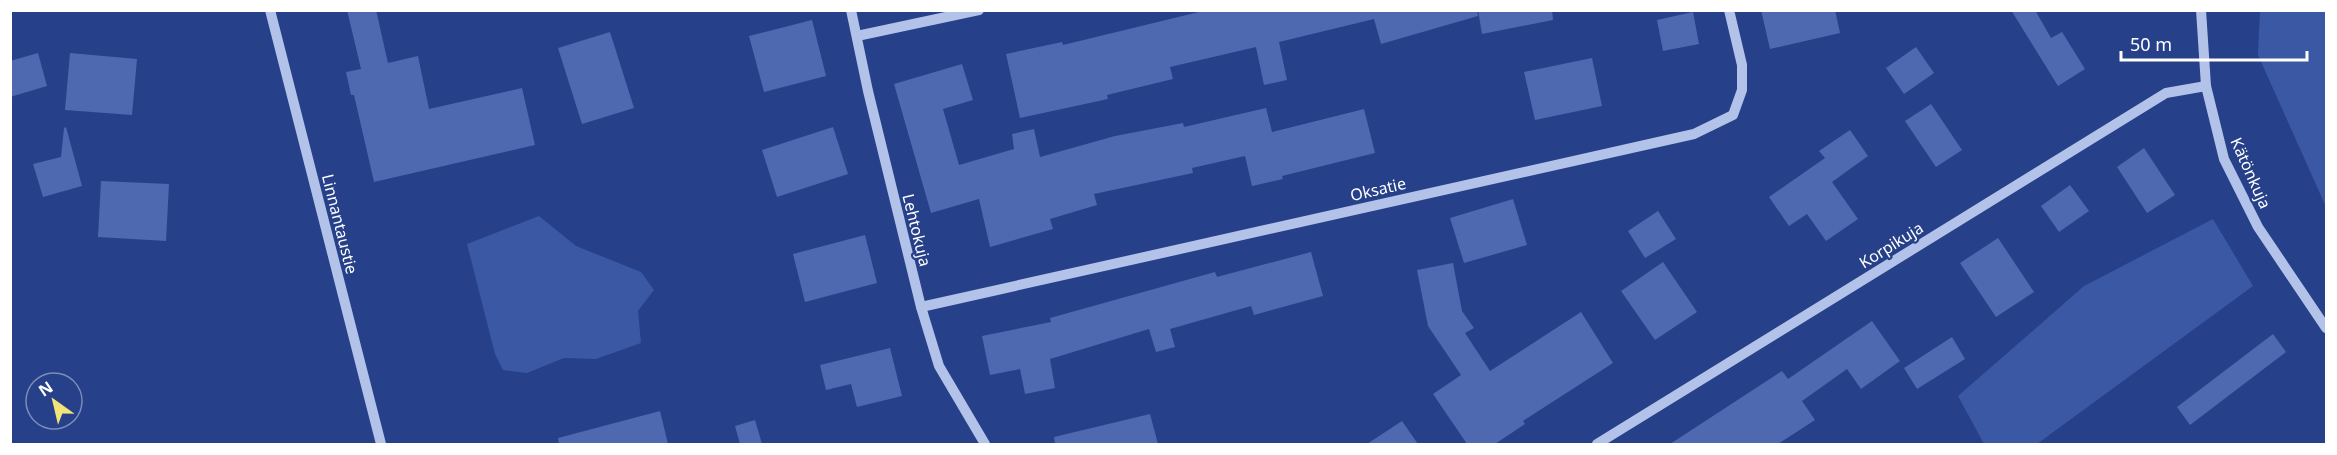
<svg xmlns="http://www.w3.org/2000/svg" width="2337" height="455" viewBox="0 0 2337 455" font-family="'Noto Sans',sans-serif">
	<rect width="100%" height="100%" fill="#264089"/>
	<g fill="#3b58a5">
		<path d="M 2260,11 L 2326,11 L 2326,207 L 2258,55 Z"/>
		<path d="M 539,216 L 576,246 L 641,272 L 654,290 L 638,311 L 641,343 L 596,359 L 564,358 L 527,373 L 503,370 L 495,354 L 467,244 Z"/>
		<path d="M 2213,219 L 2253,286 L 2037,444 L 1984,444 L 1958,396 L 2084,286 Z"/>
	</g>
	<g fill="#4f69b0">
		<path d="M 347,10 L 376,10 L 388,63 L 418,56 L 429,109 L 522,88 L 535,145 L 374,182 L 354,95 L 351,95 L 346,72 L 361,69 Z"/>
		<path d="M 1207,10 L 1477,10 L 1478,16 L 1381,44 L 1374,19 L 1279,42 L 1287,80 L 1264,85 L 1256,47 L 1170,67 L 1173,79 L 1107,95 L 1108,99 L 1020,118 L 1006,54 L 1062,42 L 1063,45 Z"/>
		<path d="M 1478,10 L 1552,10 L 1553,20 L 1482,34 Z"/>
		<path d="M 1761,10 L 1835,10 L 1840,33 L 1770,49 Z"/>
		<path d="M 2011,10 L 2035,10 L 2051,38 L 2062,32 L 2085,69 L 2058,86 Z"/>
		<path d="M 1693,12 L 1699,44 L 1663,51 L 1657,20 Z"/>
		<path d="M 812,20 L 826,76 L 764,92 L 749,36 Z"/>
		<path d="M 610,32 L 634,108 L 582,124 L 558,48 Z"/>
		<path d="M 1916,47 L 1934,73 L 1904,94 L 1886,68 Z"/>
		<path d="M 38,53 L 47,86 L 10,97 L 10,61 Z"/>
		<path d="M 70,53 L 137,59 L 132,115 L 65,110 Z"/>
		<path d="M 1592,58 L 1602,106 L 1535,120 L 1524,72 Z"/>
		<path d="M 962,64 L 973,100 L 943,109 L 959,165 L 1014,149 L 1012,134 L 1034,129 L 1040,157 L 1115,136 L 1183,123 L 1184,127 L 1266,108 L 1272,132 L 1364,109 L 1375,153 L 1282,176 L 1283,179 L 1252,186 L 1245,156 L 1192,168 L 1193,173 L 1094,194 L 1097,205 L 1050,219 L 1053,229 L 990,247 L 979,199 L 931,213 L 894,84 Z"/>
		<path d="M 1931,104 L 1962,150 L 1936,167 L 1905,121 Z"/>
		<path d="M 66,127 L 82,186 L 43,197 L 33,164 L 61,157 L 64,128 Z"/>
		<path d="M 833,127 L 848,174 L 777,197 L 762,150 Z"/>
		<path d="M 1850,130 L 1868,156 L 1832,182 L 1858,219 L 1826,241 L 1807,214 L 1789,226 L 1769,197 L 1825,158 L 1819,151 Z"/>
		<path d="M 2144,148 L 2175,195 L 2147,213 L 2117,167 Z"/>
		<path d="M 101,181 L 169,184 L 166,241 L 98,237 Z"/>
		<path d="M 2070,185 L 2089,211 L 2059,232 L 2041,206 Z"/>
		<path d="M 1513,199 L 1527,245 L 1464,263 L 1450,218 Z"/>
		<path d="M 1658,211 L 1676,239 L 1645,258 L 1628,231 Z"/>
		<path d="M 865,235 L 877,283 L 805,302 L 793,254 Z"/>
		<path d="M 1998,238 L 2034,292 L 1996,317 L 1960,263 Z"/>
		<path d="M 1311,252 L 1323,296 L 1254,315 L 1251,306 L 1170,329 L 1175,347 L 1156,352 L 1149,329 L 1050,359 L 1055,388 L 1025,394 L 1020,369 L 990,375 L 982,336 L 1051,322 L 1050,318 L 1215,272 L 1217,277 Z"/>
		<path d="M 1663,262 L 1697,312 L 1655,340 L 1621,291 Z"/>
		<path d="M 1453,263 L 1462,311 L 1474,328 L 1465,333 L 1490,371 L 1581,312 L 1613,363 L 1523,421 L 1525,424 L 1495,444 L 1467,444 L 1433,394 L 1461,375 L 1428,326 L 1417,270 Z"/>
		<path d="M 1872,321 L 1900,361 L 1861,389 L 1847,369 L 1802,401 L 1815,420 L 1778,444 L 1670,444 L 1782,371 L 1788,379 Z"/>
		<path d="M 2273,334 L 2286,352 L 2190,425 L 2177,407 Z"/>
		<path d="M 1952,337 L 1965,359 L 1917,389 L 1904,368 Z"/>
		<path d="M 890,348 L 902,396 L 857,407 L 851,384 L 826,390 L 820,365 Z"/>
		<path d="M 660,411 L 668,444 L 559,444 L 558,438 Z"/>
		<path d="M 1150,414 L 1158,444 L 1055,444 L 1054,437 Z"/>
		<path d="M 755,420 L 762,444 L 740,444 L 735,426 Z"/>
		<path d="M 1402,421 L 1418,444 L 1367,444 Z"/>
	</g>
	<g fill="none" stroke-linecap="round" stroke-linejoin="round">
		<g stroke="#b3c2e9" stroke-width="10">
			<path d="M 270,10 L 381,444"/>
			<path d="M 851,10 L 868,91 L 921,307 L 939,366 L 985,444"/>
			<path d="M 2201,10 L 2206,86 L 2224,159 L 2258,227 L 2326,328"/>
			<path d="M 857,36 L 979,10"/>
			<path d="M 921,307 L 1694,134 L 1733,115 L 1742,90 L 1742,65 L 1729,10"/>
			<path d="M 1597,444 L 2166,93 L 2206,86"/>
		</g>
	</g>
	<g text-anchor="middle" stroke-width="4.5" stroke-linejoin="round" paint-order="stroke">
		<g font-size="16" fill="#fff" stroke="#264089">
			<text transform="translate(2251 173) rotate(66)" y="6">Kätönkuja</text>
			<text transform="translate(1378 189) rotate(-13)" y="6">Oksatie</text>
			<text transform="translate(340 224) rotate(76)" y="6">Linnantaustie</text>
			<text transform="translate(917 230) rotate(76)" y="6">Lehtokuja</text>
			<text transform="translate(1891 245) rotate(-32)" y="6">Korpikuja</text>
		</g>
	</g>
	<rect width="2337" height="455" fill="none" stroke="#ffffff" stroke-width="24"/>
	<g transform="translate(54 401) rotate(326)"><circle r="28" fill="#264089" stroke="#7d8cb8" stroke-width="1.5"/>
	<path d="M0-4.5L10 22L0 15L-10 22Z" fill="#f2e478"/>
	<text y="-9" font-size="16" font-weight="bold" text-anchor="middle" fill="#ffffff">N</text>
	</g>
	<path d="M2121 51v9h186v-9" fill="none" stroke="#ffffff" stroke-width="3"/>
	<text x="2130" y="51" font-size="18" fill="#ffffff" stroke="#264089" stroke-width="4.5" paint-order="stroke">50 m</text>
</svg>
